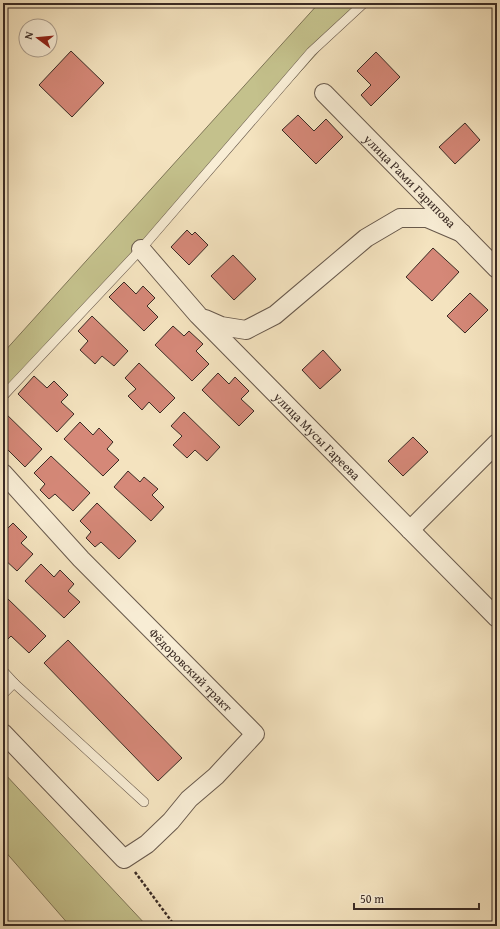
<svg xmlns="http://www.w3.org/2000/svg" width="500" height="929" viewBox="0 0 500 929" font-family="'Gentium Book Plus',serif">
	<rect width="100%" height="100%" fill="#f4e3bf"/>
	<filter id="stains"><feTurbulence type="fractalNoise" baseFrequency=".005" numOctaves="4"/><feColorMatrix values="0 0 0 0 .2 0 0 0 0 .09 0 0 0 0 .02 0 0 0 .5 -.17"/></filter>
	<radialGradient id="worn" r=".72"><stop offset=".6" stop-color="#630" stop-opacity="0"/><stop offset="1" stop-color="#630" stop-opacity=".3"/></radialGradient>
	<g fill="#c4c18c" stroke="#7f7658">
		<path d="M 319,3 L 362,3 L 3,403 L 3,353 Z"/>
		<path d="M 3,772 L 147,926 L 70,926 L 3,849 Z"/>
	</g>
	<g fill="#d58878" stroke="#3a2b25">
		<path d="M 71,51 L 104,83 L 72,117 L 39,85 Z"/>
		<path d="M 376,52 L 400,77 L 371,106 L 361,95 L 371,85 L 357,71 Z"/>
		<path d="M 298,115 L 314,131 L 326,119 L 343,137 L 316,164 L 282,130 Z"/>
		<path d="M 465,123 L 480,140 L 455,164 L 439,147 Z"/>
		<path d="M 187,230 L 192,235 L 195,232 L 208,245 L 189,265 L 171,247 Z"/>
		<path d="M 433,248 L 459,272 L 432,301 L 406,277 Z"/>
		<path d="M 233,255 L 256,279 L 234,300 L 211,276 Z"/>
		<path d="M 124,282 L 136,294 L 143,286 L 155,298 L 147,306 L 158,317 L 144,331 L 109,297 Z"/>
		<path d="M 470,293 L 488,310 L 465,333 L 447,316 Z"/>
		<path d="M 92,316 L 128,351 L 114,366 L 102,356 L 95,364 L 80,350 L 88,341 L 78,331 Z"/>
		<path d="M 173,326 L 184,336 L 189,331 L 203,344 L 196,351 L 209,364 L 192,381 L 155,345 Z"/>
		<path d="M 323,350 L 341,370 L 320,389 L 302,370 Z"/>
		<path d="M 139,363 L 175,398 L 160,413 L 149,402 L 142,410 L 128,396 L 136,389 L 125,378 Z"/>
		<path d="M 218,373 L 229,384 L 235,377 L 249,391 L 241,399 L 254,411 L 239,426 L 202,390 Z"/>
		<path d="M 34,376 L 47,388 L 54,381 L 68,395 L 61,402 L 74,414 L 57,432 L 18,394 Z"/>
		<path d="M 3,411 L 42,449 L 25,467 L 7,449 L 3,453 Z"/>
		<path d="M 184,412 L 220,447 L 207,461 L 195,450 L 187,458 L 173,445 L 182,436 L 171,426 Z"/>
		<path d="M 80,422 L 93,435 L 99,428 L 113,442 L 107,449 L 119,460 L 103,476 L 64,439 Z"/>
		<path d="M 413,437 L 428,452 L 403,476 L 388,461 Z"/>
		<path d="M 51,456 L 90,493 L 73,511 L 55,494 L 49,499 L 40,490 L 45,484 L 34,473 Z"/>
		<path d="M 128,471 L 140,482 L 144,477 L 158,489 L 152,495 L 164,507 L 151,521 L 114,487 Z"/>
		<path d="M 97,503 L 136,541 L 119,559 L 101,542 L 95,547 L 86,538 L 91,532 L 80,521 Z"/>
		<path d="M 13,523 L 27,537 L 21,543 L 33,554 L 17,571 L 3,558 L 3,526 L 7,529 Z"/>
		<path d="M 41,564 L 54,577 L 60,570 L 74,584 L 68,591 L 80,602 L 64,618 L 25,581 Z"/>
		<path d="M 7,598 L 46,636 L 29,653 L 11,636 L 6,641 L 3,638 L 3,602 Z"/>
		<path d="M 68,640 L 182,758 L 158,781 L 44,663 Z"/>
	</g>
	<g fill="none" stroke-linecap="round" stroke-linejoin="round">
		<g stroke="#68594c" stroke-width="10">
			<g id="service">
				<path d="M 3,396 L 141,249 L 311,52 L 364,3"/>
				<path d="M 3,671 L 14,683 L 3,694"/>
				<path d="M 14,683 L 144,802"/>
			</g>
		</g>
		<g stroke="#68594c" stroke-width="20">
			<g id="minor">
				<path id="s1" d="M 324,93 L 497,269"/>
				<path id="s2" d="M 141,249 L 198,315 L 497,618"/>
				<path d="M 205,319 L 221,326 L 246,330 L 275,315 L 366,238 L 400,218 L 427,218 L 462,233"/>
				<path id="s3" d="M 3,473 L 81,559 L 255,734 L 216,776 L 189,799 L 171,821 L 147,844 L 124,859 L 3,733"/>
				<path d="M 410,530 L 497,443"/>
			</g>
		</g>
		<path stroke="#3a2b25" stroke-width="2.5" stroke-dasharray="3 2" stroke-linecap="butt" d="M 135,872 L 175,926"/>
		<use href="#service" stroke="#f8edd5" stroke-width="9"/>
		<use href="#minor" stroke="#f8edd5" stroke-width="18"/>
	</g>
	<g text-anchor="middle" stroke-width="3.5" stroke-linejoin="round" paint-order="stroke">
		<g font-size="13" fill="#3a2b25" stroke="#f8edd5">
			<text dy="5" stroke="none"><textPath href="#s1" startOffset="123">улица Рами Гарипова</textPath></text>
			<text dy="5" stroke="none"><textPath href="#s2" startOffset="257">улица Мусы Гареева</textPath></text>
			<text dy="5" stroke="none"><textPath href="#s3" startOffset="272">Фёдоровский тракт</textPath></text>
		</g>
	</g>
	<rect width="500" height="929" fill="none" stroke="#f4e3bf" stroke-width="16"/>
	<rect x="4" y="4" width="492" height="921" fill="none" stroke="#3a2b25" stroke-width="2"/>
	<rect x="8" y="8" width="484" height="913" fill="none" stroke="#3a2b25"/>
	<g transform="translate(38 38) rotate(286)"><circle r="19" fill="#f8edd5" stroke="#ac9f8f"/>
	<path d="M0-3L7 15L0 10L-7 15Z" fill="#8f2418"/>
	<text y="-6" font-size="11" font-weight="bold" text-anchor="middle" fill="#3a2b25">N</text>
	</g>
	<path d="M354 903v6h125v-6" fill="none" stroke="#3a2b25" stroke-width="2"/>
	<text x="360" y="903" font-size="12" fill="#3a2b25" stroke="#f8edd5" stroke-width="3" paint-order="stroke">50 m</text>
	<rect width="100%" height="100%" filter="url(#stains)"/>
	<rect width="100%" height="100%" fill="url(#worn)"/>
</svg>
